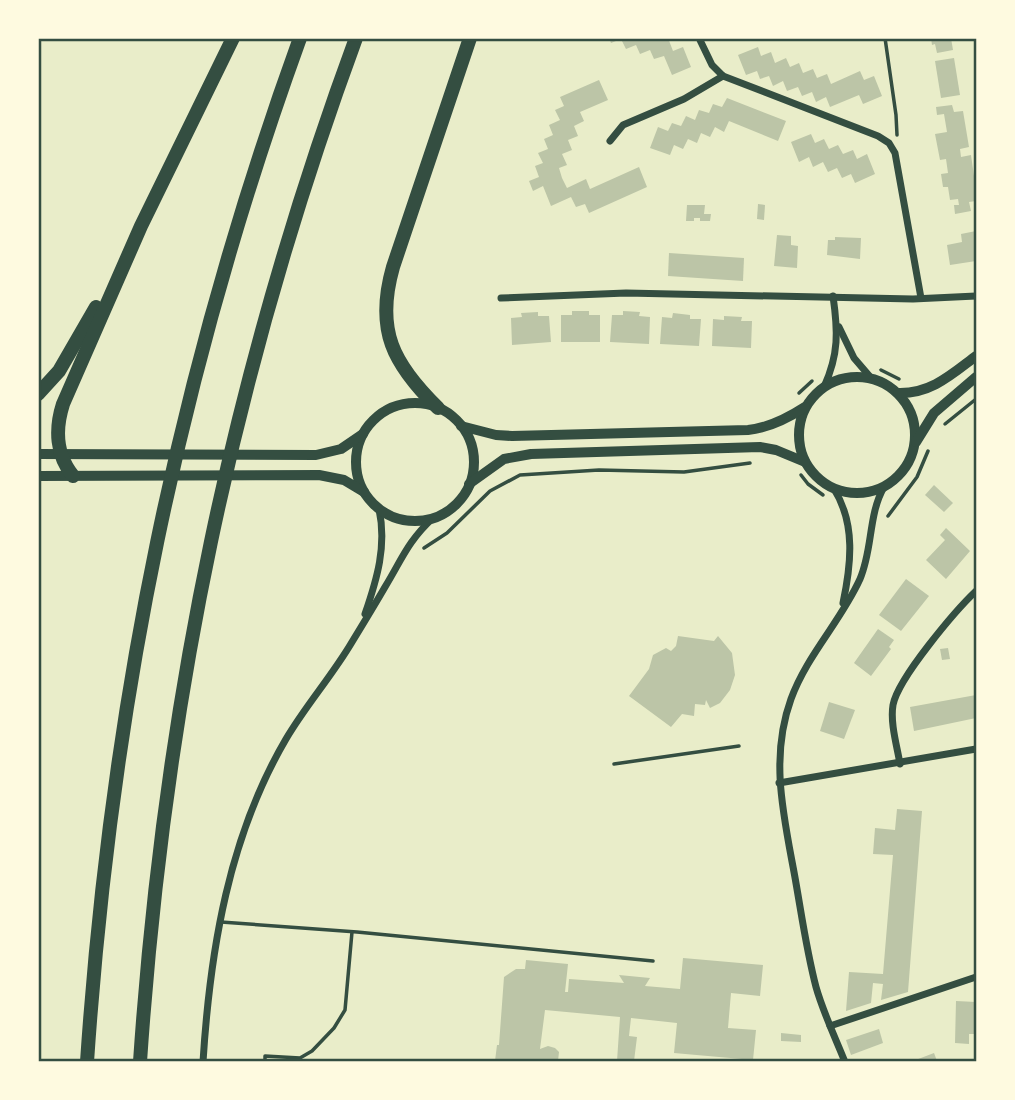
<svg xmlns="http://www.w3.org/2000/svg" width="1015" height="1100" viewBox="0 0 1015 1100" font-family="Overpass,sans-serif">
	<rect width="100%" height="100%" fill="#e9edc9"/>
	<g fill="#bcc5a7">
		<path d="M 609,38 L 668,38 L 673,51 L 683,47 L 691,67 L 672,75 L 664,56 L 654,59 L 650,50 L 640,54 L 636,45 L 626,49 L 621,39 L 611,43 Z"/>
		<path d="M 931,38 L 951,38 L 953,50 L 937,53 L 935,44 L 932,45 Z"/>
		<path d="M 758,47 L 761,56 L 771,52 L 775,63 L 786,58 L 790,67 L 799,63 L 803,73 L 813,69 L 817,78 L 827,74 L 831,84 L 860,71 L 864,80 L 874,76 L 882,96 L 863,104 L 859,95 L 830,107 L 826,97 L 816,102 L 812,92 L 802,96 L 798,87 L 787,91 L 783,81 L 773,86 L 769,76 L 760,79 L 757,71 L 746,75 L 738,55 Z"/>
		<path d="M 954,58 L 960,95 L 941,98 L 935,61 Z"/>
		<path d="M 599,80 L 608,100 L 580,112 L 584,121 L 574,126 L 578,136 L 568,140 L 572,150 L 562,154 L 567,165 L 559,168 L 562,178 L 567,188 L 586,179 L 590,189 L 639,167 L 647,187 L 589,213 L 585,204 L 576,207 L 571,197 L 551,206 L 543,186 L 533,191 L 529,181 L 539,177 L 535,166 L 543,163 L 538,153 L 548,149 L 544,139 L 553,135 L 549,125 L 560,120 L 555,110 L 564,106 L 560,97 Z"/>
		<path d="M 727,98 L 786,121 L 778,141 L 729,121 L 724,132 L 715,127 L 710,137 L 701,133 L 697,143 L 688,139 L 683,149 L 674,145 L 670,155 L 650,148 L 658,127 L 668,131 L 672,123 L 681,126 L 686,116 L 695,120 L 699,110 L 709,113 L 713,104 L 722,107 Z"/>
		<path d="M 952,105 L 954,112 L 963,111 L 969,147 L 960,149 L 961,157 L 971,155 L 976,190 L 976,201 L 969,202 L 971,211 L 955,214 L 954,205 L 959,205 L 958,199 L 950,200 L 948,187 L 943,187 L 941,174 L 948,173 L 946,159 L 940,160 L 935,134 L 947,132 L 944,114 L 937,115 L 936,107 Z"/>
		<path d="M 811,134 L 815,143 L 824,139 L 829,149 L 838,145 L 843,154 L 853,150 L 857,159 L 867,154 L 875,174 L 855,183 L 851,174 L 842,178 L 837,168 L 828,172 L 823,162 L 813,167 L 809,157 L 799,162 L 791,142 Z"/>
		<path d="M 758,204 L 765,205 L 764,220 L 757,219 Z"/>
		<path d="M 687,205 L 705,205 L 704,214 L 711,214 L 710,221 L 700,221 L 700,218 L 694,218 L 694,221 L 686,221 Z"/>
		<path d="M 976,231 L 976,261 L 950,265 L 947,245 L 962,242 L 961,234 Z"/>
		<path d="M 777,235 L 791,236 L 791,245 L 798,246 L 797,268 L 774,266 Z"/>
		<path d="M 835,237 L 861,238 L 860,259 L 827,255 L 828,240 L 835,240 Z"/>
		<path d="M 669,253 L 744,258 L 743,281 L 668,276 Z"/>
		<path d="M 572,311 L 589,311 L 589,315 L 600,315 L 600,342 L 561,342 L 561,315 L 572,315 Z"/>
		<path d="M 623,311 L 640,312 L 639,316 L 650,317 L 649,344 L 610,342 L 612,315 L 623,315 Z"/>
		<path d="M 538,312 L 538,316 L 549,316 L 551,342 L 512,345 L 511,318 L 522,317 L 521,313 Z"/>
		<path d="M 673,313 L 690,315 L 690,319 L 701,319 L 699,346 L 660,344 L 662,317 L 672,318 Z"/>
		<path d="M 724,316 L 742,317 L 741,321 L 752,321 L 751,348 L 712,346 L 713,319 L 724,320 Z"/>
		<path d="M 934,485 L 953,503 L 944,512 L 925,495 Z"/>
		<path d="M 946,528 L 970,551 L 946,579 L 926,560 L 945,540 L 940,535 Z"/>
		<path d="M 906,579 L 929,596 L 901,631 L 879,615 Z"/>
		<path d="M 878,629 L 894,640 L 889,647 L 891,649 L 871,676 L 854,663 Z"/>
		<path d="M 678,636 L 714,641 L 718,636 L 732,653 L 735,675 L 730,690 L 720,703 L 710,708 L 706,700 L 705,705 L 695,704 L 694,716 L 682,714 L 671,727 L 629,696 L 649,669 L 653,655 L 666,648 L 671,651 L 676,646 Z"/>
		<path d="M 948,648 L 950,659 L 942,660 L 940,649 Z"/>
		<path d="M 976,695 L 976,718 L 914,731 L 910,707 Z"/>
		<path d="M 829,702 L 855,710 L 844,739 L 820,731 Z"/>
		<path d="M 897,809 L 922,811 L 908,992 L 881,1000 L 883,984 L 873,983 L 871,1003 L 846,1011 L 849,972 L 883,974 L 893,855 L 873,854 L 875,828 L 895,830 Z"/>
		<path d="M 683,958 L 763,965 L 760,996 L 731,993 L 728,1028 L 756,1030 L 753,1060 L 674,1053 L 677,1023 L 631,1018 L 629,1036 L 637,1037 L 634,1061 L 617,1061 L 620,1017 L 545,1010 L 540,1049 L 548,1046 L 555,1048 L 559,1052 L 558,1061 L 495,1061 L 497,1045 L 499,1045 L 504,977 L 516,969 L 525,969 L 526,960 L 568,964 L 565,992 L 568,992 L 569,979 L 624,983 L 619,975 L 650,978 L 645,986 L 680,989 Z"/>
		<path d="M 956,1001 L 976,1002 L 976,1034 L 969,1034 L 969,1044 L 955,1043 Z"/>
		<path d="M 879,1029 L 883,1043 L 851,1055 L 846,1040 Z"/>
		<path d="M 781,1033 L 801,1035 L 801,1042 L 781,1041 Z"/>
		<path d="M 934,1053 L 937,1061 L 913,1061 Z"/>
	</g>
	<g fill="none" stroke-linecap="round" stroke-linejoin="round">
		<g stroke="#344e41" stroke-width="3.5">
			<path d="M 885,38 L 896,115 L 897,135"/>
			<path d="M 881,370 L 899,379"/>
			<path d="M 799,393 L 812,381"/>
			<path d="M 945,424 L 976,399"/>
			<path d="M 801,475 L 808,484 L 823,495"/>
			<path d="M 888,516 L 917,477 L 928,451"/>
			<path d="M 424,548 L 447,533 L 490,491 L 520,475 L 599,470 L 684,472 L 750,463"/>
		</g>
		<g stroke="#344e41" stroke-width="3.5">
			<path d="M 614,764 L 739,746"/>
			<path d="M 221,922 L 357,932 L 653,961"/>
			<path d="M 265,1062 L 265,1056 L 300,1058 L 312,1051 L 334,1028 L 345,1010 L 352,932"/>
		</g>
		<g stroke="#344e41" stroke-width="7">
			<path d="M 699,38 L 712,65 L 723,76 L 878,136 L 889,143 L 895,153 L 921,298"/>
			<path d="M 610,141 L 623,125 L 684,99 L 723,76"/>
			<path d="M 501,298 L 626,293 L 913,299 L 976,296"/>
			<path d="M 839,327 L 854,358 L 872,379"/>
			<path d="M 824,387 C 839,354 838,331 833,296"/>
			<path d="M 834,489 C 856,524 851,565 843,603"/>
			<path d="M 365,614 C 377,579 387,546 379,509"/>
			<path d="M 900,764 C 897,746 890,723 893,705 C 898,678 956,610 976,591"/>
			<path d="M 779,783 L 976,749"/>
			<path d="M 830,1026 L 976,977"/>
			<path d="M 203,1062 C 210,950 229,836 286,739 C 306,705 332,676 352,642 C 363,624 374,606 385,587 C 402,559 408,541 433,518"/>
			<path d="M 845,1062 C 835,1037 823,1012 816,987 C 806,949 801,910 794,872 C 783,813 770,757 791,699 C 807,655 841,621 860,579 C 873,549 868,515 884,487"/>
		</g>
		<g stroke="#344e41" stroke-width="10">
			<circle cx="857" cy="435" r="58"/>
			<path d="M 898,393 C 931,394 952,374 976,356"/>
			<circle cx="415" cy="462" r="59"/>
			<path d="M 461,426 L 496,435 L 512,436 L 748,430 C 768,428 788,418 805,407"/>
			<path d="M 916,442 L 934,413 L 976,377"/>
			<path d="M 38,454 L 316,455 L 341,449 L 363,434"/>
			<path d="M 38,476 L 319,475 L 344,480 L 364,492"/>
			<path d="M 469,484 L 504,459 L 531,454 L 760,447 L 776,450 L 805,462"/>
		</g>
		<g stroke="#344e41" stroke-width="14">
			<path d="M 38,394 L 59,371 L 96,307"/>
			<path d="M 438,408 C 393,364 375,330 393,267 L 470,38"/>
			<path d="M 73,476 C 56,455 55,429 63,404 L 141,226 L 233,38"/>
			<path d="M 87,1062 C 111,707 179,372 300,38"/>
			<path d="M 140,1062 C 164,707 233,372 356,38"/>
		</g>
	</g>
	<rect width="1015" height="1100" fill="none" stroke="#fefae0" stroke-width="80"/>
	<rect x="40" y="40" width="935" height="1020" fill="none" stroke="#344e41" stroke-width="2.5"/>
</svg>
